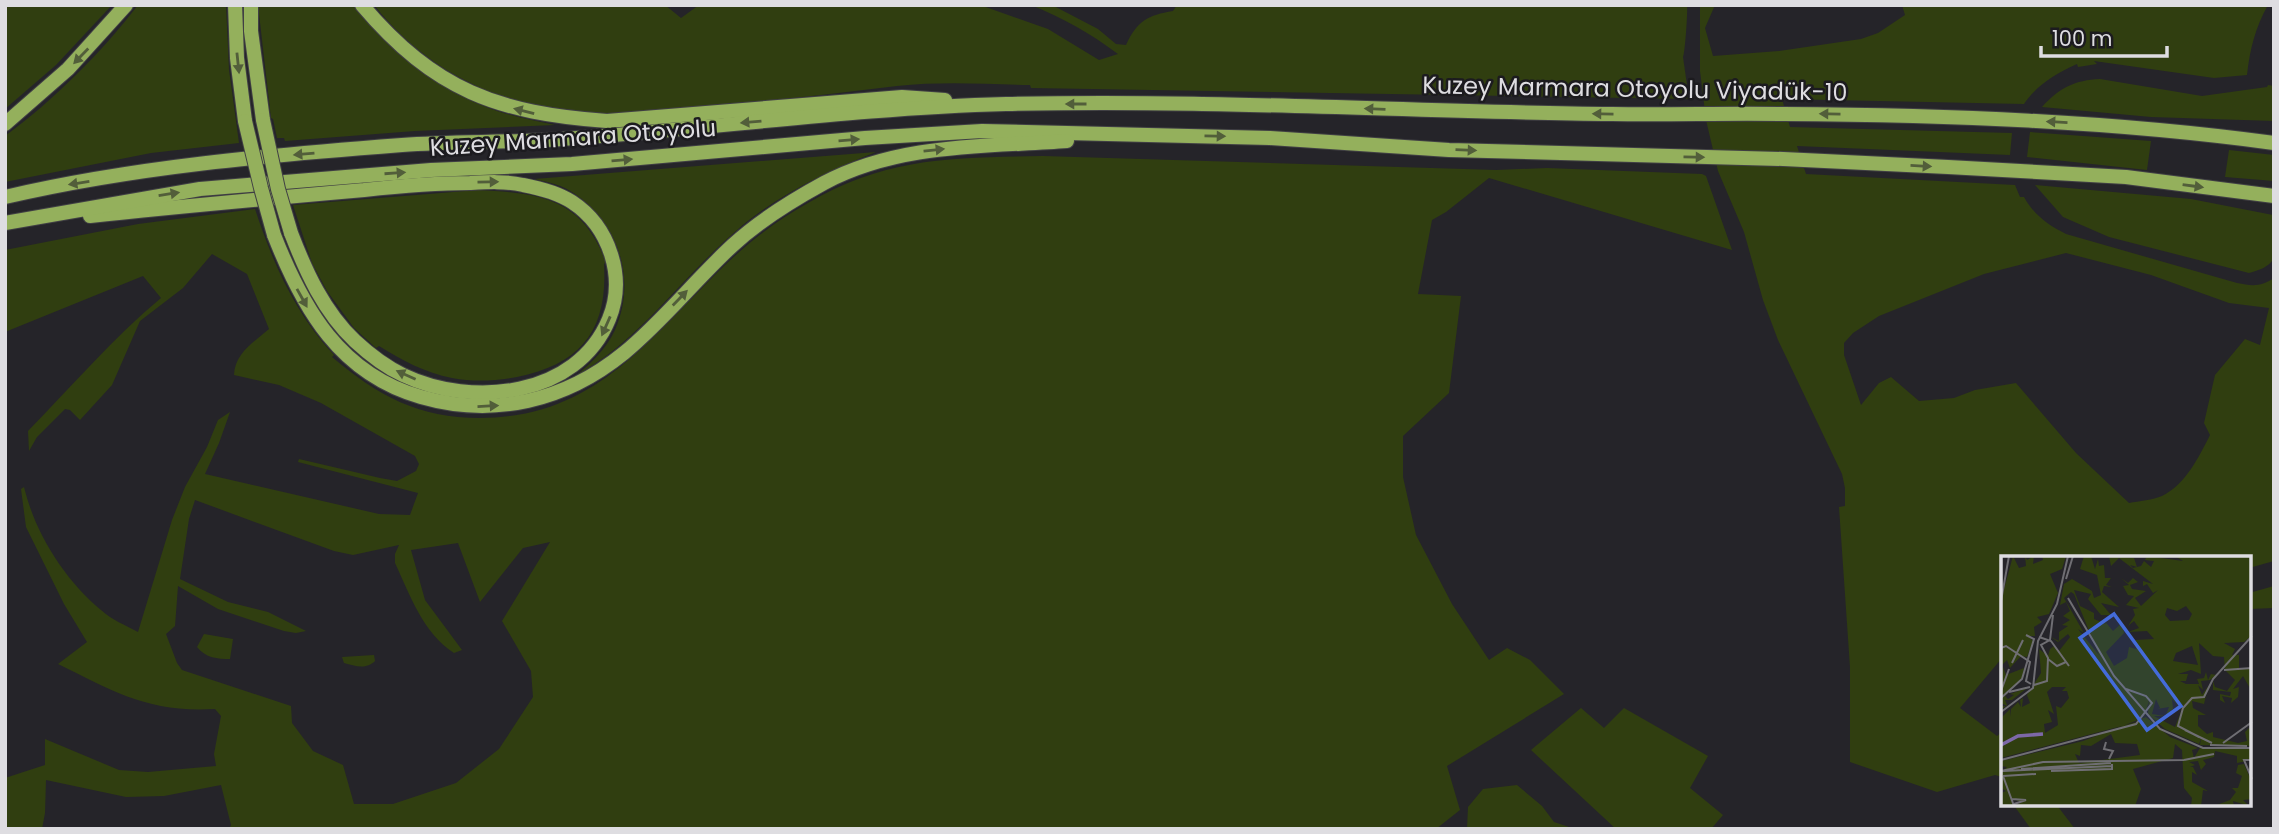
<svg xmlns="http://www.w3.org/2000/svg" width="2279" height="834" viewBox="0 0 2279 834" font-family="Poppins,sans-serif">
	<rect width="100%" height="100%" fill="#252429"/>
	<g fill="#303e10" fill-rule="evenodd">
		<path d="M 5,5 L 112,5 L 56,65 L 5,109 Z"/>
		<path d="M 138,5 L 226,5 L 229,70 L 239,143 L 151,153 L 5,182 L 5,136 C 53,101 102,52 138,5 Z"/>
		<path d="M 258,5 L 353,5 C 395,54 436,89 497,111 C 516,117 536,121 555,125 L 415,131 L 285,141 L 284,138 L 277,138 L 273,119 L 271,118 Z"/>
		<path d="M 374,5 L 665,5 L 681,18 L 699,5 L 980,5 L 1048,29 L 1099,60 L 1118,54 C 1090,33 1063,18 1031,5 L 1052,5 L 1098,29 L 1116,44 L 1126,45 C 1137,21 1148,15 1173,11 L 1177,5 L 1687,5 C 1688,9 1685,54 1683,57 L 1689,99 L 1031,88 L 1030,85 C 986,84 941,81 897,86 C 836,93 774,101 712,106 C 672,110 631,114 590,114 C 578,114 565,110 553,109 C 482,98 419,62 374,5 Z"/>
		<path d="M 1700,5 L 1715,5 L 1705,28 L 1713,56 L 1779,51 L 1861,39 L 1878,33 L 1905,15 L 1902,5 L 2268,5 C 2255,28 2250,49 2247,75 L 2214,78 L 2094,61 L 2097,64 L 2078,67 L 2077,64 C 2055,74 2038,84 2024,104 L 1782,99 L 1790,127 L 2012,133 L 2010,155 L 1797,146 L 1806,174 L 2015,185 L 2020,197 L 2024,197 C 2034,215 2048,225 2066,234 L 2237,283 C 2252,286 2261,287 2274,278 L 2274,561 L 2249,568 L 2249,558 L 2002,558 L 2002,658 L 1960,708 L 1997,736 L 2002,732 L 2002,777 L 1995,775 L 1937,792 L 1850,762 L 1850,667 L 1839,507 L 1845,506 L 1845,488 L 1842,474 L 1778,340 L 1763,300 L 1744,232 L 1718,171 L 1706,120 L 1700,71 ZM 2066,253 L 2151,275 L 2229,303 L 2269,308 L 2260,345 L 2245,339 L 2215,375 L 2204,423 L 2210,435 C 2199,457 2185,485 2162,496 C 2153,500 2139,501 2129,503 L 2076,453 L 2016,383 L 1975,390 L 1954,398 L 1919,401 L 1891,377 L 1879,383 L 1861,405 L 1844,355 L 1844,343 L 1853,333 L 1879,316 L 1984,274 Z"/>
		<path d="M 2100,79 L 2202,96 L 2267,87 L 2268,85 L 2274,86 L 2274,121 L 2151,117 L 2042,107 C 2059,88 2075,80 2100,79 Z"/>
		<path d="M 2030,132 L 2151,141 L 2147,170 L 2027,157 Z"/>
		<path d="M 2229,150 L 2274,155 L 2274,181 L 2225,177 Z"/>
		<path d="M 876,152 C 826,172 777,195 736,231 C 681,278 640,340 577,375 C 591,363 607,348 615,330 C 637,280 619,224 575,194 C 563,185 548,182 534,179 Z"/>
		<path d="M 1043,156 L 1496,170 L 1547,168 L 1702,174 L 1706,176 L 1732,250 L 1489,178 L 1446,212 L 1432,220 L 1418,294 L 1461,296 L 1449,393 L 1403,436 L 1403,477 L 1416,535 L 1452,604 L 1489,660 L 1507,648 L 1530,660 L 1564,694 L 1447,766 L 1460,810 L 1436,829 L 229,829 L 231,825 L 221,785 L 164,796 L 126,797 L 46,780 L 45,813 L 42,829 L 5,829 L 5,778 L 45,765 L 45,739 L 119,770 L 148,772 L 216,766 L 214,754 L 221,716 L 215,709 C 149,713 115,692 58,664 L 87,642 L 64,604 L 26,527 L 21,489 L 24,487 C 35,533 64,579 101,610 C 112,620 125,625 138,632 L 172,520 L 185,487 L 207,447 L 218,420 L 230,412 L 219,443 L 205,474 L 379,514 L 410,515 L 418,493 L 298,462 L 299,459 L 380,478 L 397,481 L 416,471 L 419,464 L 415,456 L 321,403 L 279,385 L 234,375 C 235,353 253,343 269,329 L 247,274 L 212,254 L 183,288 L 140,321 L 112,385 L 80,420 L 70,410 L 65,409 L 37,437 L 29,451 L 28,431 C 72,386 113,338 161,298 L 143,276 L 5,332 L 5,250 L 138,224 L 255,209 C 272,261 295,314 334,355 L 332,357 C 378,396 419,418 480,418 C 596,418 649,338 724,266 C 749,242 777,220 808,203 C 889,156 953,158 1043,156 ZM 195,500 L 334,551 L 353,555 L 399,545 L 395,554 L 395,563 C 410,595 423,633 454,653 L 462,650 L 425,600 L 411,550 L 458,543 L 480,602 L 523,548 L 550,542 L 502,621 L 531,671 L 533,697 L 499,749 L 456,783 L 393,804 L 354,804 L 343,765 L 313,751 L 292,723 L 291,706 L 182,670 L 177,663 L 166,634 L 175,626 L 178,586 L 218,609 L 284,631 L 296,633 L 306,631 L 268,612 L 228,602 L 180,579 L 189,519 Z"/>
		<path d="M 2035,185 L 2191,199 L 2273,215 L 2274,258 C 2268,268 2259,270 2249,273 L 2109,237 L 2063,217 Z"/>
		<path d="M 478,190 C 540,193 582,198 606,262 L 604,264 C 608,329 582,364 517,377 C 495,381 474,382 452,378 C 425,373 402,360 379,346 L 376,348 L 354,328 L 327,291 L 312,263 L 293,205 Z"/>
		<path d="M 2274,586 L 2274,608 L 2249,609 L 2249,593 Z"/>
		<path d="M 204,634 L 233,639 L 230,659 C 217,659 206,658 197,647 Z"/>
		<path d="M 374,655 L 375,661 C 366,670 355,666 344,663 L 342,657 Z"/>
		<path d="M 1581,708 L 1604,728 L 1624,708 L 1708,756 L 1690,788 L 1723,815 L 1711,829 L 1616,829 L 1531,750 Z"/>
		<path d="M 1517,785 L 1542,806 L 1554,822 L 1575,829 L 1467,829 L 1468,807 L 1483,789 Z"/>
		<path d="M 2016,804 L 2056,804 L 2075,829 L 2031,829 L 2015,807 Z"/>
	</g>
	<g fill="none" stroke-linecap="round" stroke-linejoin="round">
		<g stroke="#403f44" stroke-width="16">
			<g id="motorway">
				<path d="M 235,5 L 237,58 L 245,121"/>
				<path d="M 251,5 L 251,31 L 263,120"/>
				<path d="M 362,5 C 435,91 498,113 607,121 L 902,97 L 945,100"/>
				<path d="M 5,124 L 68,69 L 126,5"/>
				<path d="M 5,197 C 133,167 271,155 402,145 C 455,141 508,143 562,139 C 710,129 857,108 1006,104 C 1208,99 1410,112 1612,114 C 1669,115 1726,113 1783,114 C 1947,115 2111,121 2274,143"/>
				<path d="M 90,216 C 182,206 273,198 364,190 C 400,186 434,183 470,183 C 488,182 505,181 523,185 C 539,188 558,193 572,202 C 610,227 626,278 609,319 C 577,397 472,408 403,375 C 386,367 369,354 355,341 C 324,312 306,272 291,233"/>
				<path d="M 5,223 L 200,189 L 431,170 L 572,164 L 865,138 L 982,131 L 1270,138 L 1449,150 L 1783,159 L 1948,167 L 2126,177 L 2274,196"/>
				<path d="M 274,235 C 303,309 340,374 421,397 C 494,418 565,401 624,353 C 663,321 695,280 733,245 C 760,220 791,201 824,183 C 899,143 985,147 1067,141"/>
			</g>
		</g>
		<use href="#motorway" stroke="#94b05c" stroke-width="14"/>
		<g stroke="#403f44" stroke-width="16" stroke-linecap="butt">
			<g id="motorway-bridge">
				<path d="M 263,120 L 278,189 L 291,233"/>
				<path d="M 245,121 L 261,188 L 274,235"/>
			</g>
		</g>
		<use href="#motorway-bridge" stroke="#94b05c" stroke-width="14"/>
	</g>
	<defs><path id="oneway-solid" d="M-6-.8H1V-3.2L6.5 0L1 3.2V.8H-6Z" transform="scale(1.75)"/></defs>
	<g fill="#525e3a">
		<use href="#oneway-solid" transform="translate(81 56) rotate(134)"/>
		<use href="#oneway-solid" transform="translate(238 63) rotate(84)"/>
		<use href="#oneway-solid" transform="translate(1076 104) rotate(-180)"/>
		<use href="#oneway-solid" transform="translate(1375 109) rotate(-178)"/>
		<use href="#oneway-solid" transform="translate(524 111) rotate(-166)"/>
		<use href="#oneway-solid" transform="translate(1603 114) rotate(-179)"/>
		<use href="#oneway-solid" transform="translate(1830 114) rotate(-179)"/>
		<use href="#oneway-solid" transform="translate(751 122) rotate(175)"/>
		<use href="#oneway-solid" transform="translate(2057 122) rotate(-177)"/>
		<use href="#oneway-solid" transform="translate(1215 136) rotate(1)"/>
		<use href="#oneway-solid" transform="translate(849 140) rotate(-5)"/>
		<use href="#oneway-solid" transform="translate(934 150) rotate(-6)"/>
		<use href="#oneway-solid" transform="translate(1466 150) rotate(2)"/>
		<use href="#oneway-solid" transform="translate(304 154) rotate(175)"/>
		<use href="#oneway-solid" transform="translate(1694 157) rotate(1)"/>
		<use href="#oneway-solid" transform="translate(622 160) rotate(-5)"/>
		<use href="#oneway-solid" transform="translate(1921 166) rotate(3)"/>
		<use href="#oneway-solid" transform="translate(395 173) rotate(-4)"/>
		<use href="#oneway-solid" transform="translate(488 182) rotate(-1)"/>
		<use href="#oneway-solid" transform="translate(79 183) rotate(171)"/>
		<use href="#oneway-solid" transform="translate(2193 186) rotate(8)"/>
		<use href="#oneway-solid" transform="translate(169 194) rotate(-9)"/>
		<use href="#oneway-solid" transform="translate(302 298) rotate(61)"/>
		<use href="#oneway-solid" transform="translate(680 298) rotate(-46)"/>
		<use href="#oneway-solid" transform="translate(606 326) rotate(114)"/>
		<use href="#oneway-solid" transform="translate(406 375) rotate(-156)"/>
		<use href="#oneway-solid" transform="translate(488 406) rotate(-3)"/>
	</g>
	<g text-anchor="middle" stroke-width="5" stroke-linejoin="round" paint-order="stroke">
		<g font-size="24" fill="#dedde1" stroke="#1c1b1f">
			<text transform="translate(1635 89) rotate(1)" y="8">Kuzey Marmara Otoyolu Viyadük-10</text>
			<text transform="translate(573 138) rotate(-4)" y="8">Kuzey Marmara Otoyolu</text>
		</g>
	</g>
	<g transform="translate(2001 556)">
		<rect width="250" height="250" fill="#252429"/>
		<path d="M 12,0 L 18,12 L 25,10 L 24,0 L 26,4 L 33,0 L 32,8 L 42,4 L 41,0 L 65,0 L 61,13 L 49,18 L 57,37 L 48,58 L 36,61 L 41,66 L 33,71 L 34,80 L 27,80 L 32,85 L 26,101 L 20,100 L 9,112 L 6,104 L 0,110 L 0,44 ZM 83,0 L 90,0 L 94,13 L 97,3 L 98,10 L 103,9 L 104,22 L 110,22 L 105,29 L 111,31 L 103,30 L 101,36 L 118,51 L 100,47 L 110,59 L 100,59 L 87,43 L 90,38 L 73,34 L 79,50 L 93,57 L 93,63 L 105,68 L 102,63 L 112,75 L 121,67 L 123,77 L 105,96 L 113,110 L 126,102 L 128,91 L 135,93 L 134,84 L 153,83 L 146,75 L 127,76 L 138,72 L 133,65 L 127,70 L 134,59 L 132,53 L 138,52 L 125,49 L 133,40 L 127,39 L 122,30 L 128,29 L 120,22 L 127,27 L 132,22 L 137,26 L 129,29 L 131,33 L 145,35 L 134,42 L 140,50 L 157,34 L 152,37 L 146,28 L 142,30 L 142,25 L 152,28 L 118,2 L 110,10 L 108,0 L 133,2 L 136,11 L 129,9 L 132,12 L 140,10 L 143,5 L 150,11 L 153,5 L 144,4 L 146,0 L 182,5 L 174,0 L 250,0 L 250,80 L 243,86 L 223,87 L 234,93 L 231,99 L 238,99 L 238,112 L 249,112 L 250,134 L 242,120 L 232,133 L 238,131 L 237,141 L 230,147 L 231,142 L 221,140 L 224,147 L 219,144 L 219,138 L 229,140 L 230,136 L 212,134 L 212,125 L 214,131 L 226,135 L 234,124 L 224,114 L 223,101 L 212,100 L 198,87 L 200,118 L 190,114 L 177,118 L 187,118 L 185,125 L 179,125 L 185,128 L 198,128 L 196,123 L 203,122 L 205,116 L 207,124 L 210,118 L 215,119 L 209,124 L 200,125 L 202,134 L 197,129 L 201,139 L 207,130 L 203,148 L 191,145 L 192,152 L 205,159 L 197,159 L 197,170 L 206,178 L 212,176 L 212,181 L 237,187 L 246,185 L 244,176 L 250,170 L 250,190 L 199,189 L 200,182 L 198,188 L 164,173 L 147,158 L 148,144 L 144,159 L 136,166 L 0,202 L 0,162 L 9,153 L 10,161 L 10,153 L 17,146 L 20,151 L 19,144 L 22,142 L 21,151 L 29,147 L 26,139 L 40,117 L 38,93 L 47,100 L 49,93 L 53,90 L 58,95 L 69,81 L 67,78 L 57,86 L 50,81 L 58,85 L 58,76 L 67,70 L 61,69 L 69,64 L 62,60 L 69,55 L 65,46 L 59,49 L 63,28 L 71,23 L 91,35 L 93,42 L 100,39 L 96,19 L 79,13 ZM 70,36 L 73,38 L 98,99 L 77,73 L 83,77 L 63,42 ZM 185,50 L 191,58 L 188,64 L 169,65 L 164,59 L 166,52 L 176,55 ZM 191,90 L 197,109 L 172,105 L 175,97 ZM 51,131 L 65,131 L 61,135 L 66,135 L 68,142 L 60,152 L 55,150 L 57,169 L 44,177 L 43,168 L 51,166 L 47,154 L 53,158 L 46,136 ZM 155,143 L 159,152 L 156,153 L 168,151 L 165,159 L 172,153 L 171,143 L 181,153 L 174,171 L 153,160 L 164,160 L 151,158 ZM 2,111 L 5,119 L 23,112 L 21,122 L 4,140 L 7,143 L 13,139 L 9,138 L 26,132 L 11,144 L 4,144 L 6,149 L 0,154 L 0,150 L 6,150 L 0,147 ZM 145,161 L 169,181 L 197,192 L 191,194 L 193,202 L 199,192 L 250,192 L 250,204 L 236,207 L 236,200 L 214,195 L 213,201 L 202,204 L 205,208 L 200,214 L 197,205 L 188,206 L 194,209 L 189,211 L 192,211 L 196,219 L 191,216 L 191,226 L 207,235 L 202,234 L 200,250 L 190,250 L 191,242 L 183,232 L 181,194 L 174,188 L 172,202 L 132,213 L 140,233 L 134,250 L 14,250 L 21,246 L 11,243 L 12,250 L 0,250 L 0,237 L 5,235 L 0,232 L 0,216 L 6,211 L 0,210 L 0,205 L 82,185 ZM 110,178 L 114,187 L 136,188 L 139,199 L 78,207 L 74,198 L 79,200 L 80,189 L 90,190 ZM 243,208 L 250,224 L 251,243 L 242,244 L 248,250 L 232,245 L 233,250 L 213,250 L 229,244 L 235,236 L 231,232 L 237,232 L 241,220 L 235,217 L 237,209 Z" fill="#303e10" fill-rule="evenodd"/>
		<path fill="none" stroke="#7d68a8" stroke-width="3.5" d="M 0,189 L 17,180 L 42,178"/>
		<path fill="none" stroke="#6f6e73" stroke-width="2" d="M 65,23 L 72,0M 67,42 L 113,120 L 159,173 L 202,192 L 251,192M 0,45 L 8,0M 38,81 L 50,85 L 68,110M 49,84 L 52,59M 0,92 L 5,90 L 29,106 L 25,125 L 30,128M 47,103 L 56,110 L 65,106M 11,107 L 22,84M 223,114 L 251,112M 33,129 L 46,125 L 47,102 L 40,89 L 49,84M 0,135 L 8,113M 8,136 L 29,131M 0,142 L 21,123 L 33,83 L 25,79M 0,156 L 32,132 L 37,85 L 56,48 L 67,0M 184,174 L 211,187M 198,181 L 177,170 L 182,152 L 191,142 L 203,141 L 212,123 L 251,80M 105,186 L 103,193 L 112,195 L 108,203M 222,187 L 251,166M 209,189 L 246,190M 0,204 L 135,168 L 151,147 L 145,140 L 125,133M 183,204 L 213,198M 251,204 L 243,204 L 251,223M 20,213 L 110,207M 0,215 L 42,206 L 183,204M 3,215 L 111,210M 50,215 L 111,213 L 111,208M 2,220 L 35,218M 2,220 L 13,250M 11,243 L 25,244 L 13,248"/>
		<path fill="#446bda" fill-opacity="0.15" stroke="#446bda" stroke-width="3.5" d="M 113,58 L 180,150 L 146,174 L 79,82 Z"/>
		<rect width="250" height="250" fill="none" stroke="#dedde1" stroke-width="3.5"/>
	</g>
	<rect width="2279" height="834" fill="none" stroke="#dedde1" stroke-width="14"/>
	<path d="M2041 46v10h126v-10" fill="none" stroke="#dedde1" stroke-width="3.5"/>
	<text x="2052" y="46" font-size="21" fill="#dedde1" stroke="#1c1b1f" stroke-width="5" paint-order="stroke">100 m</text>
</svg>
